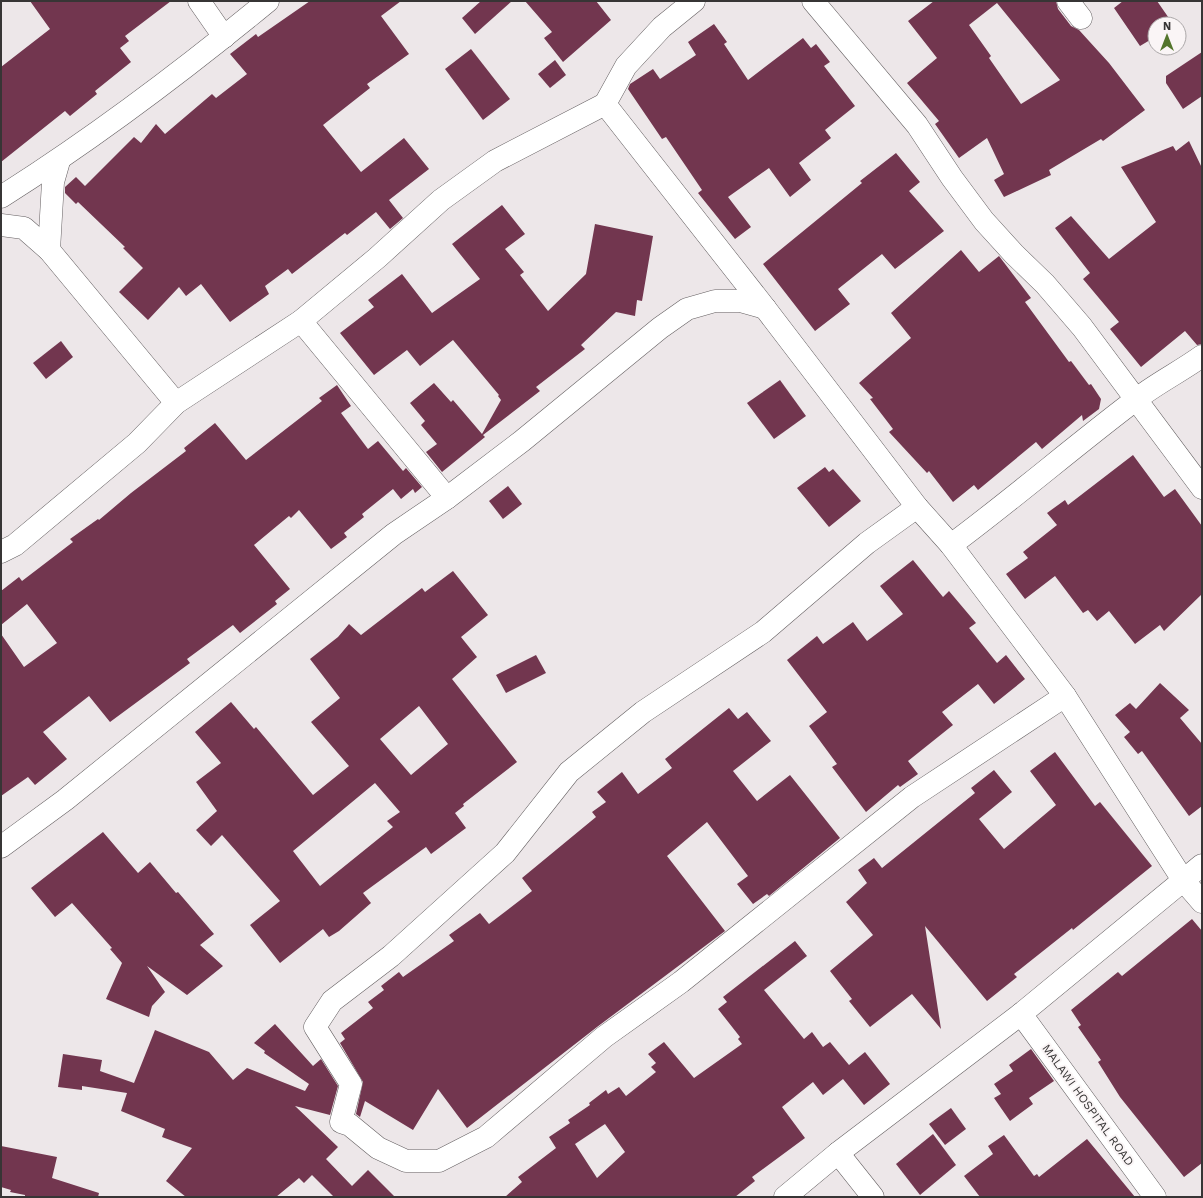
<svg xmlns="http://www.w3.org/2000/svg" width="1203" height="1198" viewBox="0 0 1203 1198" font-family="'Work Sans',sans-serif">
	<rect width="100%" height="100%" fill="#ede7e9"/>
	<g fill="#72364f" fill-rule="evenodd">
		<path d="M 30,1 L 171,1 L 125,36 L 129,41 L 120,48 L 131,62 L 95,91 L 97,94 L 70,116 L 65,111 L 1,162 L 1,67 L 50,29 Z"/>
		<path d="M 310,1 L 401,1 L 381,16 L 409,54 L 367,84 L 370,88 L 323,125 L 361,172 L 404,138 L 429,169 L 389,200 L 403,218 L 390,229 L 376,212 L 347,235 L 345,233 L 292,274 L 288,269 L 265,286 L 269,294 L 230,322 L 201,284 L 186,296 L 179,287 L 148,320 L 119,292 L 143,268 L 123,248 L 125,247 L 78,202 L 76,204 L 65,193 L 65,187 L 76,177 L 85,186 L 134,137 L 141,143 L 156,124 L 165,134 L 212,94 L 216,98 L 247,74 L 230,54 L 256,34 L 258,37 Z"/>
		<path d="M 481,1 L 512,1 L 475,34 L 462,18 Z"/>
		<path d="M 525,1 L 596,1 L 611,20 L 563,62 L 544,38 L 552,32 Z"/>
		<path d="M 934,1 L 1056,1 L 1058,9 L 1071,26 L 1079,30 L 1109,63 L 1145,110 L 1103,141 L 1101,139 L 1049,170 L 1051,175 L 1004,197 L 994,180 L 1004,174 L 987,138 L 959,158 L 935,124 L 939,121 L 907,83 L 937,58 L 908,21 ZM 997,3 L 1060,80 L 1021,104 L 989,58 L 991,56 L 969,25 Z"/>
		<path d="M 1123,1 L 1157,1 L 1173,24 L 1155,24 L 1155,37 L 1140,46 L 1114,8 Z"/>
		<path d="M 714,24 L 727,42 L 724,44 L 748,80 L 803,38 L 811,48 L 816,44 L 830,62 L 824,66 L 855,106 L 825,130 L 831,138 L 799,163 L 811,180 L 790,197 L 769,168 L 728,197 L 751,227 L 735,239 L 698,193 L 702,190 L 666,137 L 662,139 L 628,89 L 630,84 L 653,69 L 660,79 L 696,55 L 688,42 Z"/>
		<path d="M 471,49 L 510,99 L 483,120 L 445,69 Z"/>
		<path d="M 1202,52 L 1202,96 L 1183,109 L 1166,83 L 1166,76 Z"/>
		<path d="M 555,60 L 566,75 L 550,88 L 538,74 Z"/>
		<path d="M 1189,141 L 1202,168 L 1202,344 L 1197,345 L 1185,331 L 1141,367 L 1110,329 L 1119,322 L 1083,279 L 1090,273 L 1055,228 L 1071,216 L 1109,259 L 1156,222 L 1121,167 L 1173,146 L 1176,151 Z"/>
		<path d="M 896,153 L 920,182 L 909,191 L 944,231 L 895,269 L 882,254 L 838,289 L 850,304 L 815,331 L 763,264 L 862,183 L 860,181 Z"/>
		<path d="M 502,205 L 525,234 L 505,249 L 524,272 L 520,275 L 548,311 L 586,274 L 595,224 L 653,236 L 642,301 L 637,300 L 635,316 L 616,312 L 581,345 L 585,349 L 536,387 L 540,391 L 483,435 L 485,437 L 442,472 L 426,452 L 437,444 L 421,425 L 425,421 L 410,403 L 434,383 L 451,402 L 453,400 L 482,434 L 501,400 L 498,396 L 499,395 L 453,340 L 420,366 L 407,350 L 374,375 L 340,333 L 374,307 L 368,300 L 402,274 L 432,313 L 480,279 L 452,244 Z"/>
		<path d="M 961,250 L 979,272 L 999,256 L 1031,298 L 1025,302 L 1069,362 L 1071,361 L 1089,385 L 1091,384 L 1101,399 L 1099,409 L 1083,421 L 1082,415 L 1042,449 L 1036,442 L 978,490 L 974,485 L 953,502 L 929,471 L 927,473 L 889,432 L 893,429 L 870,399 L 873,398 L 859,383 L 911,338 L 891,313 Z"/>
		<path d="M 61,341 L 73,357 L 46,379 L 33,363 Z"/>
		<path d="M 780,380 L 806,416 L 774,439 L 747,403 Z"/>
		<path d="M 337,385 L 351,406 L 341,413 L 368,449 L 378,441 L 403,471 L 406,468 L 422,487 L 415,493 L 413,489 L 401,499 L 393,489 L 362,514 L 364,517 L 344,533 L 347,537 L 331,549 L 299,510 L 291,518 L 289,516 L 254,545 L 290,589 L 275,601 L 277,604 L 240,633 L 233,625 L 187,659 L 190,663 L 110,722 L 89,696 L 43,732 L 67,759 L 35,785 L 28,777 L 1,796 L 1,634 L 24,667 L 57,643 L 27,604 L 1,625 L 1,591 L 19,577 L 22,581 L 73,542 L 70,539 L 98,519 L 99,520 L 131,493 L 186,451 L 184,448 L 215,423 L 246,460 L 322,401 L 319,398 Z"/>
		<path d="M 1133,455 L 1164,497 L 1175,489 L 1202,526 L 1202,594 L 1164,631 L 1160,625 L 1135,644 L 1109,611 L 1097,621 L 1088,610 L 1083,613 L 1055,576 L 1025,599 L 1006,574 L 1028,558 L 1023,552 L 1057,525 L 1047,513 L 1065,500 L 1068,505 Z"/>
		<path d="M 825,467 L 829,472 L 833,469 L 861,501 L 829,527 L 797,488 Z"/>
		<path d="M 508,486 L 522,504 L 503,519 L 489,501 Z"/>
		<path d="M 913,560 L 943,597 L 949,591 L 976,623 L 969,628 L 997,663 L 1006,655 L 1025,679 L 994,704 L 978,684 L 942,712 L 953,725 L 908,761 L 918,774 L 900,787 L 898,785 L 866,812 L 832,767 L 837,764 L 809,726 L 827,712 L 787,660 L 817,636 L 823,644 L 853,622 L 867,641 L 903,614 L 880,586 Z"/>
		<path d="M 453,571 L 488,615 L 461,637 L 477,657 L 452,679 L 517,762 L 463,804 L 464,806 L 455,813 L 466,828 L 431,854 L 426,847 L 363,893 L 371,903 L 339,931 L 329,937 L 323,929 L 280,963 L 250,925 L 280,901 L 222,835 L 211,846 L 196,830 L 217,811 L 196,782 L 221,763 L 195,732 L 231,702 L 254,729 L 256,727 L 313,795 L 349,766 L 311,722 L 340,698 L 310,659 L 338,637 L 349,624 L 361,635 L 422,588 L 425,592 ZM 419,706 L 448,744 L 411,775 L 380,739 ZM 375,783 L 400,812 L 387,821 L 393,827 L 320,886 L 293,851 Z"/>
		<path d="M 536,655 L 546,673 L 506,693 L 496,675 Z"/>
		<path d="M 1160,683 L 1189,710 L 1180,718 L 1202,744 L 1202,806 L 1189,816 L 1142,751 L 1138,754 L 1124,737 L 1130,732 L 1115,715 L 1130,703 L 1136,709 Z"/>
		<path d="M 729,708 L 738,719 L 747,712 L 771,741 L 733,771 L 757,801 L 790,775 L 840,838 L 769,896 L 767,894 L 753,904 L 737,884 L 748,876 L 707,822 L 667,856 L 725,931 L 597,1027 L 467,1128 L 438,1089 L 413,1130 L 365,1101 L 360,1117 L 356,1114 L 363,1082 L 340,1043 L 345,1039 L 341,1033 L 373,1008 L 368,1002 L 384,990 L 381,986 L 399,972 L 403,977 L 454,941 L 449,935 L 480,913 L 489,924 L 532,891 L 522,878 L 596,817 L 592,812 L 606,802 L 597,792 L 622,772 L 638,794 L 672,768 L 665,759 Z"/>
		<path d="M 1055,752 L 1095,806 L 1100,802 L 1152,866 L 1073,930 L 1072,928 L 1014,974 L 1017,977 L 987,1001 L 925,926 L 941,1029 L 912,994 L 870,1027 L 849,1001 L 852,999 L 830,971 L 873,935 L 846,902 L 867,883 L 858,870 L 874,858 L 882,868 L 975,793 L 971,788 L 994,770 L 1012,792 L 979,819 L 1004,849 L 1056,805 L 1030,771 Z"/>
		<path d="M 103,832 L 138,873 L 150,862 L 176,893 L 178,892 L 214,934 L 200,945 L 223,966 L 187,995 L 147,966 L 165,992 L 152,1006 L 149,1017 L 106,999 L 122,963 L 110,949 L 112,948 L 72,903 L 55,917 L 31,888 Z"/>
		<path d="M 1192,919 L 1202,931 L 1202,1163 L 1184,1177 L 1120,1097 L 1098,1062 L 1101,1060 L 1078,1027 L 1081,1025 L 1071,1010 L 1118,972 L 1122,976 Z"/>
		<path d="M 795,941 L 807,956 L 764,990 L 804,1039 L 812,1032 L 823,1047 L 830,1042 L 849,1065 L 865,1052 L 890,1084 L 864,1105 L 843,1079 L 823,1095 L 813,1082 L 782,1107 L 805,1138 L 752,1177 L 755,1181 L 735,1197 L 505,1197 L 522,1182 L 518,1177 L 556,1148 L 549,1137 L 570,1123 L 568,1120 L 590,1105 L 589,1103 L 606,1090 L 608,1094 L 619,1087 L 626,1096 L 656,1072 L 651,1067 L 656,1063 L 648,1054 L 664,1042 L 694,1078 L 742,1044 L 738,1039 L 740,1037 L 718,1009 L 727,1002 L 723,997 ZM 605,1124 L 625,1152 L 597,1178 L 575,1144 Z"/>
		<path d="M 275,1024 L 313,1066 L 321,1059 L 338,1086 L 330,1115 L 295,1106 L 338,1147 L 326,1159 L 352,1186 L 368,1170 L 395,1197 L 334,1197 L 312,1175 L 304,1183 L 299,1178 L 276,1197 L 186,1197 L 166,1181 L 192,1148 L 162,1137 L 165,1129 L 121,1111 L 127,1093 L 82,1086 L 82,1090 L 58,1087 L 63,1054 L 102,1060 L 100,1071 L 134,1083 L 155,1030 L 209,1052 L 233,1080 L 247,1068 L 305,1091 L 309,1084 L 264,1053 L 265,1051 L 254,1043 Z"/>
		<path d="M 1031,1049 L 1054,1081 L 1029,1098 L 1033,1104 L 1010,1121 L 994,1098 L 1001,1094 L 994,1084 L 1013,1071 L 1009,1065 Z"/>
		<path d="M 951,1108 L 966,1129 L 945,1145 L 929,1124 Z"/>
		<path d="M 933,1134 L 956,1165 L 920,1195 L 896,1164 Z"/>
		<path d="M 1004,1135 L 1034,1176 L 1037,1174 L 1039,1177 L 1087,1139 L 1135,1197 L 980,1197 L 964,1176 L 993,1154 L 988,1146 Z"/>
		<path d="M 1,1146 L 57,1157 L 52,1178 L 99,1193 L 98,1197 L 25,1197 L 25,1195 L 10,1192 L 11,1190 L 1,1187 Z"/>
	</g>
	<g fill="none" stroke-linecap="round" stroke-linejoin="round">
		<g stroke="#656062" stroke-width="23">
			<g id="minor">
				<path d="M 199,1 L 224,37"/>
				<path d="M 813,1 L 917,125 L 952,178 L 984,221 L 1014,254 L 1045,284 L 1082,327 L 1202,488"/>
				<path d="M 1068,1 L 1081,18"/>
				<path d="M 605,104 L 765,308 L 917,507 L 951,545 L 1065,696 L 1183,880 L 1202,902"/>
				<path d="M 1,197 C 94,138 183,71 268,1"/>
				<path d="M 1,225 L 24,228 L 49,250 L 176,403"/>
				<path d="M 49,250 L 53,182 L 59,161"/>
				<path d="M 301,321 L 447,498"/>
				<path d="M 917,507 L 867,543 L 763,632 L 643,712 L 569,772 L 505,853 L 391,956 L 332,1001 L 315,1027 L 351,1084 L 341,1122 L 350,1125 L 378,1148 L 406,1161 L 439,1161 L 486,1137 L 604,1037 L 681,982 L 912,797 L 1065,696"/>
				<path d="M 951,545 C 1013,499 1072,448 1134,401 C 1155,384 1180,372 1202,356"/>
				<path d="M 1,552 L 15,545 L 137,443 L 176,403 L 301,321 L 377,258 L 441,200 L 495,161 L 605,104 L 626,66 L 662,27 L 694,1"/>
				<path d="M 1,847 L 65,800 L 394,534 L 447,498 L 522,441 L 660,328 L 687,309 L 715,301 L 740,301 L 765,308"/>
				<path d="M 1021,1014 L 1155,1197"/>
				<path d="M 838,1153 L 873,1197"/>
				<path d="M 785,1197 L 838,1153 L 1021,1014 L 1202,865"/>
			</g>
		</g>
		<use href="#minor" stroke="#fff" stroke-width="22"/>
	</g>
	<g text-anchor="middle" stroke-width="4" stroke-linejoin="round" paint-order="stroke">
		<g font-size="12" fill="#373535" stroke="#faf5f6">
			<text transform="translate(1088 1105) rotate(54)" y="4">MALAWI HOSPITAL ROAD</text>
		</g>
	</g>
	<rect width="1203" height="1198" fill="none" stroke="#373535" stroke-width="4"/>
	<g transform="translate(1167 36)"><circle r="19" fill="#faf5f6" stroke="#aca8a9"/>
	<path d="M0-3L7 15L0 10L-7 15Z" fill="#53752c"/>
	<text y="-6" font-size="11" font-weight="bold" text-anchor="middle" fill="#373535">N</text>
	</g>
</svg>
